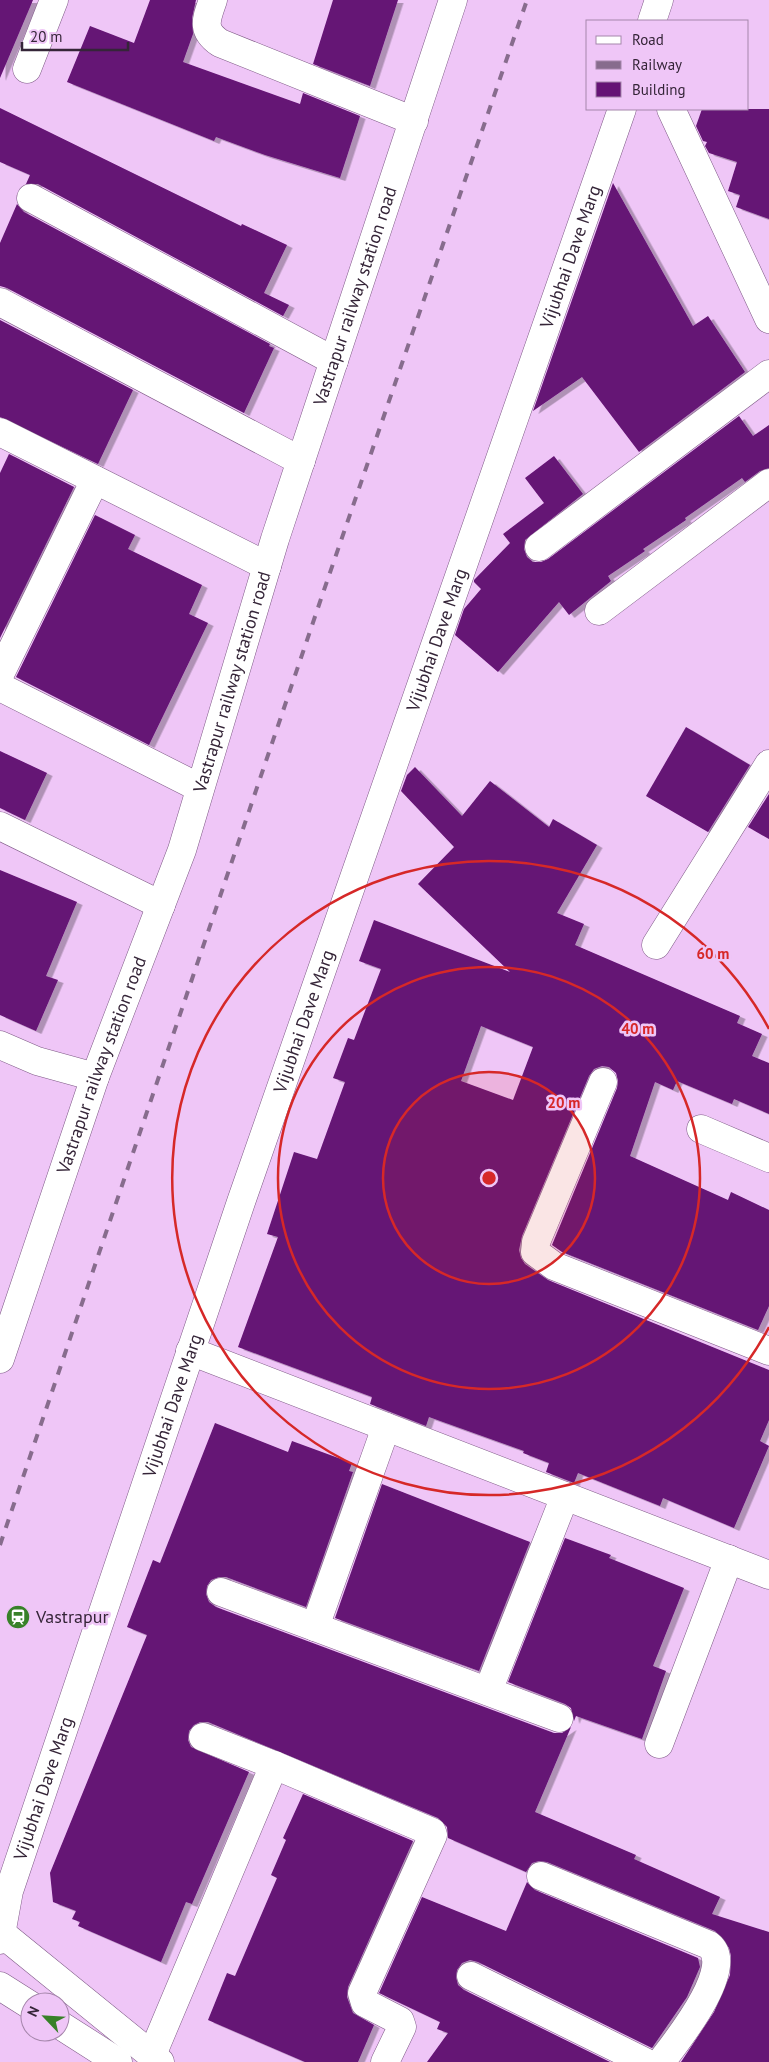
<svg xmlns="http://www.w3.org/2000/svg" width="769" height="2062" viewBox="0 0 769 2062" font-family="'PT Sans',sans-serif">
	<defs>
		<filter id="shadow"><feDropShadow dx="5.5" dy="3" stdDeviation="0" flood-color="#0004"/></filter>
	</defs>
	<rect width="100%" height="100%" fill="#efc6f7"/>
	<g fill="#651375" fill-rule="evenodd" filter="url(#shadow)">
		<path d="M 0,0 L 33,0 L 0,78 Z"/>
		<path d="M 150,0 L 196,0 L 192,18 L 193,34 L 183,62 L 300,104 L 303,93 L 360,116 L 340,178 L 265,155 L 216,137 L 214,141 L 67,82 L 90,26 L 134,43 Z"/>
		<path d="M 333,0 L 398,0 L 370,86 L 313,64 Z"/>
		<path d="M 0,108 L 241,226 L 242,224 L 287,245 L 264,293 L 289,305 L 283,316 L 38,184 L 26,184 L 30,175 L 0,162 Z"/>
		<path d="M 702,109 L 769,109 L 769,219 L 736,207 L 740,195 L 728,191 L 737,162 L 709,153 L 705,146 L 707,142 L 703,141 L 696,126 Z"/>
		<path d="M 613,183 L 693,326 L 708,316 L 745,372 L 639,452 L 582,377 L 533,411 Z"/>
		<path d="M 17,204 L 24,212 L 270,344 L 269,346 L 274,348 L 244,413 L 7,288 L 0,286 L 0,243 Z"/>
		<path d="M 0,320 L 133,390 L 98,464 L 0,417 Z"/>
		<path d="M 739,416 L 753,436 L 769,425 L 769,468 L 760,471 L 745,482 L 742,478 L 685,518 L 686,520 L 643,549 L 645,551 L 608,576 L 611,581 L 569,615 L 559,602 L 498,672 L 455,635 L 464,609 L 481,589 L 474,582 L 474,580 L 510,543 L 503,534 L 544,503 L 525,478 L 554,456 L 583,494 L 525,540 L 524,549 L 527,557 L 533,562 L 541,562 L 548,559 Z"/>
		<path d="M 9,454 L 74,487 L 0,638 L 0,473 Z"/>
		<path d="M 95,515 L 135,535 L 128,549 L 202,585 L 189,614 L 208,623 L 149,745 L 16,677 Z"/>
		<path d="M 686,727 L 750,765 L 708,832 L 646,796 Z"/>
		<path d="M 0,751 L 47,773 L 25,820 L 0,808 Z"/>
		<path d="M 415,767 L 462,816 L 490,781 L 549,827 L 553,819 L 597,845 L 557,913 L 584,924 L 575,945 L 740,1016 L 737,1023 L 762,1034 L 752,1056 L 769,1063 L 769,1114 L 734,1099 L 732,1104 L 677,1081 L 673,1090 L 655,1082 L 630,1156 L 728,1200 L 731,1192 L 769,1210 L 769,1306 L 758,1330 L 562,1252 L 552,1245 L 617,1088 L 618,1081 L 616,1073 L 609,1067 L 602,1066 L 594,1069 L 589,1076 L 522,1236 L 519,1250 L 521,1258 L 525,1264 L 548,1280 L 769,1370 L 769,1420 L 760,1441 L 769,1446 L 734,1528 L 663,1498 L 660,1506 L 578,1473 L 574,1483 L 546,1472 L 549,1463 L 523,1453 L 524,1451 L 429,1417 L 426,1426 L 370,1404 L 372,1397 L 238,1347 L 278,1237 L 267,1234 L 294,1152 L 317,1159 L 345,1082 L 333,1078 L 348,1038 L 354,1040 L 381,969 L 359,961 L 374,920 L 510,972 L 418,884 L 454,847 L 401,791 L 407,775 ZM 481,1026 L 533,1047 L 513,1100 L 461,1081 Z"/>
		<path d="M 769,794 L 769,839 L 748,827 Z"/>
		<path d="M 0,870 L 77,902 L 46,976 L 58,980 L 36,1031 L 0,1015 Z"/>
		<path d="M 215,1423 L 288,1452 L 292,1441 L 352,1463 L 349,1471 L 353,1472 L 306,1607 L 226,1577 L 219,1577 L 211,1580 L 207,1586 L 206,1594 L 209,1602 L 216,1607 L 554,1733 L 562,1733 L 571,1727 L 535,1812 L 636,1855 L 634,1859 L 720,1897 L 712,1914 L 769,1932 L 769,2062 L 681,2062 L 714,2012 L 730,1975 L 731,1956 L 729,1948 L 715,1931 L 547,1862 L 539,1861 L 532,1863 L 526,1872 L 448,1838 L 447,1827 L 438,1818 L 208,1722 L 200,1722 L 194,1725 L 189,1731 L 188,1740 L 191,1747 L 249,1772 L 192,1904 L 186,1902 L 161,1962 L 78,1926 L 80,1922 L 72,1919 L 76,1911 L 53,1902 L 50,1873 L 147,1635 L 127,1627 L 153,1560 L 160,1563 Z"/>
		<path d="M 382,1484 L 530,1542 L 479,1671 L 335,1618 Z"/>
		<path d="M 565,1538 L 611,1555 L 609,1558 L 684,1588 L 653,1666 L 666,1671 L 642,1739 L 576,1716 L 574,1721 L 571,1708 L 565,1704 L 508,1682 Z"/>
		<path d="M 303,1794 L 413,1841 L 348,1987 L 347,1997 L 353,2013 L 374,2025 L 358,2062 L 305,2062 L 208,2020 L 227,1973 L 235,1976 L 277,1878 L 271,1875 L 286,1840 L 283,1838 Z"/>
		<path d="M 527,1882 L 535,1890 L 698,1958 L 700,1967 L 687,1997 L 652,2048 L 478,1962 L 470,1960 L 462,1963 L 457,1970 L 456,1977 L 458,1985 L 464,1990 L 610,2062 L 427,2062 L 448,2033 L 437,2029 L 440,2022 L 379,1993 L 422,1897 L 506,1931 Z"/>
	</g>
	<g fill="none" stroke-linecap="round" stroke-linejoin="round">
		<g stroke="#7e5a86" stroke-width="29">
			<g id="minor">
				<path d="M 213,0 C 206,20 201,30 220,43 L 414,121"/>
				<path d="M 27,69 L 54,0"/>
				<path d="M 671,109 L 769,319"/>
				<path d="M 31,198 L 334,361"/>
				<path d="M 0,302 L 301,461"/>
				<path d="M 0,432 L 267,566"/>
				<path d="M 539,547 L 769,374"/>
				<path d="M 599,611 L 769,483"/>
				<path d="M 0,674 L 95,480"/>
				<path d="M 0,687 L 200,788"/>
				<path d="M 0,826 L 161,905"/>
				<path d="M 656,945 L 769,764"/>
				<path d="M 0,1045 L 37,1061 L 95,1077"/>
				<path d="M 603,1082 L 536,1242 L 535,1252 L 554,1266 L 769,1351"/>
				<path d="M 701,1129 L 769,1158"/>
				<path d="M 190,1351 L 769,1575"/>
				<path d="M 221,1592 L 559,1718"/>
				<path d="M 315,1627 L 386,1427"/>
				<path d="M 488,1691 L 565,1496"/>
				<path d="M 659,1744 L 729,1559"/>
				<path d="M 274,1765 L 432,1832 L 433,1835 L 362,1993 L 365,2003 L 400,2021 L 402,2027 L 385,2062"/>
				<path d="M 541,1876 L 709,1945 C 737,1967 676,2042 661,2062"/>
				<path d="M 471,1976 L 645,2062"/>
				<path d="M 152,2055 L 274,1765 L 203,1737"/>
			</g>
		</g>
		<g stroke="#7e5a86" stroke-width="29">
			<g id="tertiary">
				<path d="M 652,21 L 659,0"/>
				<path id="s1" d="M 0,1359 L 95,1077 L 182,850 L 275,539 L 453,0"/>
				<path id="s2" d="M 0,1940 L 9,1891 L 241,1202 L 622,109"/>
			</g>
		</g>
		<g stroke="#7e5a86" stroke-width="29">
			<g id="secondary">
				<path d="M 0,1932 L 160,2062"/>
				<path d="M 0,1986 L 30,2005"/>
				<path d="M 60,2025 L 118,2062"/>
			</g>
		</g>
		<use href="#minor" stroke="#fff" stroke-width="28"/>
		<use href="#tertiary" stroke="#fff" stroke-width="28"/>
		<use href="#secondary" stroke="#fff" stroke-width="28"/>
		<path stroke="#876c8d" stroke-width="4" stroke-dasharray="9 9" stroke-linecap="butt" d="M 0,1545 L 323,593 L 527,0"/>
	</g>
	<circle cx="489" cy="1178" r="106" fill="#d62828" fill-opacity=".12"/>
	<g fill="none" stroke="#d62828" stroke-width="2.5">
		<circle cx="489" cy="1178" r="106"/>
		<circle cx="489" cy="1178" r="211"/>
		<path d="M769 1327A317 317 0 1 1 769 1029"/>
	</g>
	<defs>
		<g id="station-disc" transform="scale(1.25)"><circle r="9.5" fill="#378128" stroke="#efc6f7"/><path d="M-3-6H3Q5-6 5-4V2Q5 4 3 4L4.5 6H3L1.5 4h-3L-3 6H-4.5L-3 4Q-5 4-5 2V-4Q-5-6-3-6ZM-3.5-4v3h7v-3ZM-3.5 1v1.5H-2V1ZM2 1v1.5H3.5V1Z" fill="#fff"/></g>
	</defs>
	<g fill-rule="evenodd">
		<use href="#station-disc" x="18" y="1617"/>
	</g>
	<g text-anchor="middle" stroke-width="5" stroke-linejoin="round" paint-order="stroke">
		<g font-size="18" fill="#352538" stroke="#efc6f7">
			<text dy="6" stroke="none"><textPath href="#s2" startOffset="1778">Vijubhai Dave Marg</textPath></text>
			<text dy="6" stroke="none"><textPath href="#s1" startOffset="1121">Vastrapur railway station road</textPath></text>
			<text dy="6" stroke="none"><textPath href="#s2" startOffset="1372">Vijubhai Dave Marg</textPath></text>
			<text dy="6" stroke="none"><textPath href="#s1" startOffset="716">Vastrapur railway station road</textPath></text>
			<text dy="6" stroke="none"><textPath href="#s2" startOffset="968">Vijubhai Dave Marg</textPath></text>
			<text dy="6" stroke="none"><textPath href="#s1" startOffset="311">Vastrapur railway station road</textPath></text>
			<text dy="6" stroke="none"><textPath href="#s2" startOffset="562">Vijubhai Dave Marg</textPath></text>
			<text dy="6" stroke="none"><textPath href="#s2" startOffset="158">Vijubhai Dave Marg</textPath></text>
		</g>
		<g font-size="18" fill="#352538" stroke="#efc6f7" text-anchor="start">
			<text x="36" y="1623">Vastrapur</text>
		</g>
	</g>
	<circle cx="489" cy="1178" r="8" fill="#d62828" stroke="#efc6f7" stroke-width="2.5"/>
	<g font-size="15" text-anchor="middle" font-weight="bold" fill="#d62828" stroke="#efc6f7" stroke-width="5" stroke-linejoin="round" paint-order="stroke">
		<text x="713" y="959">60 m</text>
		<text x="638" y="1034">40 m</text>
		<text x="564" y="1108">20 m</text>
	</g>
	<rect x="586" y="20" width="162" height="90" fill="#efc6f7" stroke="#a586ab"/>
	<rect x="596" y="36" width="25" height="8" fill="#ffffff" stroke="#a586ab"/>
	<text x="632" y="45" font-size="15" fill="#352538">Road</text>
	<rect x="596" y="61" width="25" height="8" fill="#876c8d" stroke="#a586ab"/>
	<text x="632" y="70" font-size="15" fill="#352538">Railway</text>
	<rect x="596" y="82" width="25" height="15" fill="#651375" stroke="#a586ab"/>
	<text x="632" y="95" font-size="15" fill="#352538">Building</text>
	<g transform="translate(45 2017) rotate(295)"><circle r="24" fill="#efc6f7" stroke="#a586ab"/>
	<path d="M0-4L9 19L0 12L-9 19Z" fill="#378128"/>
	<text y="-8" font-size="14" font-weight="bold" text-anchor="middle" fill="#352538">N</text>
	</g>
	<path d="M22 42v8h106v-8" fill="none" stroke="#352538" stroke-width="2.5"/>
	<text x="30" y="42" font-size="15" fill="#352538" stroke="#efc6f7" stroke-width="4" paint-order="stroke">20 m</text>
</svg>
